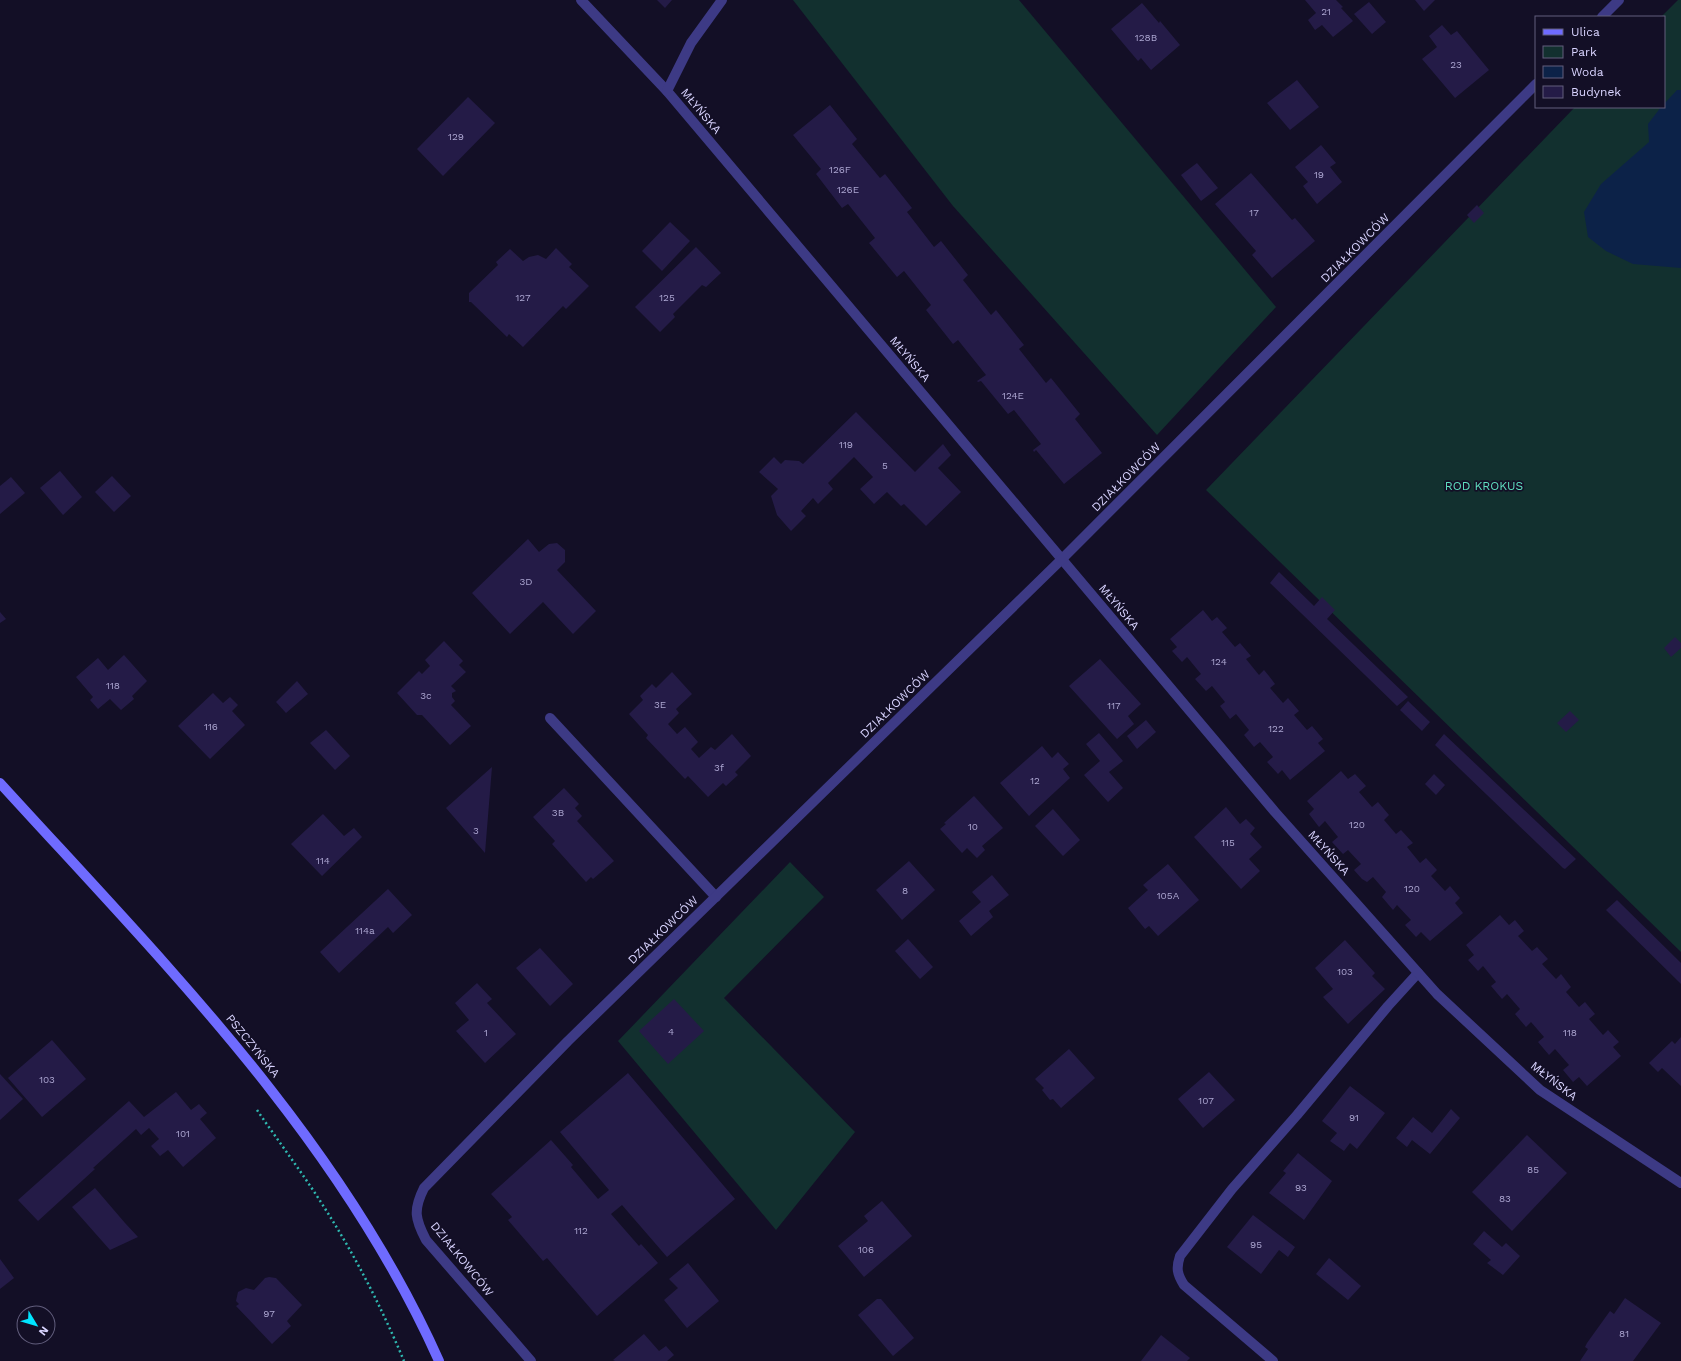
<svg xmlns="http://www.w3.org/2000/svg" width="1681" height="1361" viewBox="0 0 1681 1361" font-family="'Work Sans',sans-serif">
	<rect width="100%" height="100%" fill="#130f26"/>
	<g fill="#12302f">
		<path d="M 793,0 L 1019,0 L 1276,307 L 1157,435 L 953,206 Z"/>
		<path d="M 1678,0 L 1681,0 L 1681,952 L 1206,490 L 1575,107 L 1664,107 L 1664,17 L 1661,17 Z"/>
		<path d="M 790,862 L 824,897 L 724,998 L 855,1132 L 776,1230 L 618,1041 Z"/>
	</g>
	<path fill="#0c2248" d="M 1677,90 L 1681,90 L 1681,268 L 1633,264 L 1606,251 L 1588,237 L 1584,212 L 1601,184 L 1649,142 L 1648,124 L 1661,107 L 1664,107 L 1664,104 Z"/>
	<g fill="#241b47">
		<path d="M 657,0 L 672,0 L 665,8 Z"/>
		<path d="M 1305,0 L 1336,0 L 1343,7 L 1341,8 L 1353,21 L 1333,37 L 1322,25 L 1315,30 L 1308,20 L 1316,13 Z"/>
		<path d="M 1415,0 L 1435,0 L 1424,11 Z"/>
		<path d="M 1369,2 L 1386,22 L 1372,34 L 1354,14 Z"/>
		<path d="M 1142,3 L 1159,23 L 1160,21 L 1180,45 L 1151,70 L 1141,58 L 1138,61 L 1111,29 Z"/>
		<path d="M 1442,25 L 1451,35 L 1457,31 L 1489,70 L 1455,98 L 1422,59 L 1437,47 L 1429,36 Z"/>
		<path d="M 1297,80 L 1319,107 L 1290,130 L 1267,103 Z"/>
		<path d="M 468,97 L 495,123 L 443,176 L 417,149 Z"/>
		<path d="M 830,105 L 857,139 L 852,144 L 880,178 L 885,174 L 912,208 L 907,212 L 934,247 L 941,241 L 968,275 L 963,280 L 991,315 L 996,310 L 1024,345 L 1019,349 L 1046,383 L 1051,378 L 1080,414 L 1075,419 L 1102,453 L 1064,484 L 1036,450 L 1034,452 L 1033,450 L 1041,444 L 1014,410 L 1008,414 L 981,381 L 978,382 L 977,381 L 986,375 L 958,340 L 953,344 L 926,310 L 931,305 L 904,271 L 897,277 L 869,243 L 875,238 L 848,204 L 842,208 L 816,174 L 821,169 L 793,135 Z"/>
		<path d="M 1321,145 L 1336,163 L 1330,167 L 1342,182 L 1317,204 L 1303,186 L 1308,182 L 1295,167 Z"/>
		<path d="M 1197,163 L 1218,188 L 1201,201 L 1181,175 Z"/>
		<path d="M 1251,173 L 1292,220 L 1295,218 L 1315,241 L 1272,278 L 1252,255 L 1256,251 L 1215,204 Z"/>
		<path d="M 1477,205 L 1484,213 L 1474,223 L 1467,215 Z"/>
		<path d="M 670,222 L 690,241 L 662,271 L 642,251 Z"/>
		<path d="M 696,247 L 721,273 L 706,287 L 702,285 L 673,314 L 675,317 L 660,332 L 635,307 Z"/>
		<path d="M 556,248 L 572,264 L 569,267 L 589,286 L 566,309 L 563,306 L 523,347 L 509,334 L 507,337 L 471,302 L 469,302 L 469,293 L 498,265 L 496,262 L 510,249 L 523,261 L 529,257 L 538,255 L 546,259 Z"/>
		<path d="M 856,412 L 915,472 L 943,444 L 951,455 L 938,468 L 961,492 L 926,526 L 904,504 L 901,506 L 887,492 L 874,504 L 860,489 L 873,477 L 854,457 L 828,483 L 833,489 L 818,504 L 813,498 L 801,511 L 806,516 L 791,531 L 777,515 L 771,496 L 778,489 L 759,472 L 774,457 L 781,464 L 785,460 L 799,461 L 803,464 Z"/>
		<path d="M 60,471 L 82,497 L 63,515 L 40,488 Z"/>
		<path d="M 112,476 L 131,496 L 114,512 L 95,492 Z"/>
		<path d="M 11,477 L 25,493 L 0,514 L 0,486 Z"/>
		<path d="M 528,539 L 539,552 L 549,544 L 557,543 L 565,550 L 565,562 L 557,570 L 596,611 L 573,634 L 543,602 L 510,634 L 472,593 Z"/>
		<path d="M 1279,572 L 1314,606 L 1322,597 L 1335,610 L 1327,619 L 1408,697 L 1397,706 L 1270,583 Z"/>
		<path d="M 1203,610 L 1212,621 L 1217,617 L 1227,628 L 1222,632 L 1235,647 L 1240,643 L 1251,656 L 1246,659 L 1259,675 L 1264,670 L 1269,676 L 1275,684 L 1270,688 L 1283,703 L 1288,698 L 1299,711 L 1294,715 L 1307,730 L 1312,726 L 1323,739 L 1318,743 L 1325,751 L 1290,780 L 1282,770 L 1278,774 L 1267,762 L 1273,757 L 1260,742 L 1254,747 L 1244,735 L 1249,730 L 1236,714 L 1230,719 L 1220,706 L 1225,702 L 1212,686 L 1206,691 L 1195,679 L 1201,674 L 1187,657 L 1182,662 L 1172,651 L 1177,647 L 1170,639 Z"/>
		<path d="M 0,612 L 6,619 L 0,623 Z"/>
		<path d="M 1675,637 L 1681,643 L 1681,648 L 1671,657 L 1664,648 Z"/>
		<path d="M 444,641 L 463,661 L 459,665 L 466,672 L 451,686 L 456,691 L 452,693 L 452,697 L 455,701 L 451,705 L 471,726 L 450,745 L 422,715 L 417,715 L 397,693 L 419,671 L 422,674 L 430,666 L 425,660 Z"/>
		<path d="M 124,655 L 147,681 L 132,696 L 134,699 L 121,710 L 110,699 L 98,709 L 90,700 L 93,697 L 76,677 L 98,658 L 108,670 Z"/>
		<path d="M 1100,659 L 1141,704 L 1128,716 L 1134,724 L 1117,739 L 1069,686 Z"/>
		<path d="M 672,672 L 692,694 L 676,709 L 679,713 L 668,724 L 677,734 L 685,727 L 698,742 L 691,749 L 699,758 L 711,747 L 715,750 L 732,734 L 751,756 L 735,772 L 738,775 L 726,786 L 723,783 L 708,797 L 688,776 L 685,779 L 665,758 L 646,738 L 648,735 L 629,714 L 643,700 L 640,696 L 652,684 L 656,688 Z"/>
		<path d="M 297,681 L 308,694 L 286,713 L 276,702 Z"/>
		<path d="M 213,693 L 223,703 L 230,697 L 238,705 L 232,711 L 245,725 L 210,759 L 178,726 Z"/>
		<path d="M 1408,701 L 1430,722 L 1422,731 L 1400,710 Z"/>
		<path d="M 1570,711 L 1579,720 L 1566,732 L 1557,723 Z"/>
		<path d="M 1146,720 L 1156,732 L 1137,749 L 1127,736 Z"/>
		<path d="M 326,730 L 350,756 L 335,770 L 310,743 Z"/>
		<path d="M 1099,733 L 1123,761 L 1109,772 L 1123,788 L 1108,802 L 1084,775 L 1100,761 L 1086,744 Z"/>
		<path d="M 1444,734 L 1576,859 L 1566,868 L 1565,869 L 1563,868 L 1435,745 Z"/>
		<path d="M 1042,746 L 1052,758 L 1058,752 L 1069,764 L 1063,769 L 1070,778 L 1029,816 L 1000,783 Z"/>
		<path d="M 492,767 L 485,853 L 446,808 Z"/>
		<path d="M 1341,771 L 1348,779 L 1355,774 L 1366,786 L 1359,792 L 1372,807 L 1378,802 L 1389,815 L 1384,820 L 1396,834 L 1401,830 L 1413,843 L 1407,847 L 1420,863 L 1426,858 L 1437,870 L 1431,876 L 1445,891 L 1450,886 L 1460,898 L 1455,903 L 1463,913 L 1430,941 L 1421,932 L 1416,937 L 1405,925 L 1411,920 L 1397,905 L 1393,910 L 1382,897 L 1386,892 L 1373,877 L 1367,882 L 1362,879 L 1354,870 L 1361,864 L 1348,850 L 1343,854 L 1332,842 L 1338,837 L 1325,821 L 1319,827 L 1309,814 L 1314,809 L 1307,801 Z"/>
		<path d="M 1434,774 L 1445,785 L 1436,795 L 1425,784 Z"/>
		<path d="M 564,788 L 579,804 L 575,808 L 582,816 L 577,821 L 614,861 L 593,879 L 591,877 L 586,882 L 552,844 L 555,841 L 533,817 Z"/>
		<path d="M 974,796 L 1003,828 L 982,846 L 985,850 L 977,858 L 967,848 L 962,853 L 940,829 L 946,824 L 944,823 Z"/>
		<path d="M 1226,807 L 1240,824 L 1246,819 L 1255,828 L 1250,834 L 1262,847 L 1249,859 L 1260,871 L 1241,889 L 1194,837 Z"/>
		<path d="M 1053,809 L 1080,840 L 1063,856 L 1035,826 Z"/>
		<path d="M 323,814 L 344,836 L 354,828 L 362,837 L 322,876 L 291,844 Z"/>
		<path d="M 909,861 L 935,890 L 902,920 L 876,890 Z"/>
		<path d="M 1168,864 L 1199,900 L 1158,936 L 1149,926 L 1145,929 L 1128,908 L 1148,890 L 1143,885 Z"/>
		<path d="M 992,875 L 1009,895 L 989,911 L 993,917 L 971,936 L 959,921 L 981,902 L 972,892 Z"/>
		<path d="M 388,889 L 412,915 L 393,933 L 388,927 L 339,973 L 320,952 Z"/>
		<path d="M 1617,900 L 1681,963 L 1681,984 L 1608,912 L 1606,910 Z"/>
		<path d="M 1500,915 L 1509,925 L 1515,920 L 1524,931 L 1518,936 L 1532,951 L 1537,947 L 1548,959 L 1542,964 L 1556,979 L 1561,974 L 1571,987 L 1566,992 L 1579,1007 L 1585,1002 L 1595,1014 L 1589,1019 L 1603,1035 L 1608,1030 L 1619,1042 L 1613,1047 L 1621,1056 L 1587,1086 L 1579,1077 L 1573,1082 L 1563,1070 L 1569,1065 L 1555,1049 L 1549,1055 L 1538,1042 L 1544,1037 L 1531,1022 L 1526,1027 L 1515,1014 L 1520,1009 L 1507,994 L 1502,999 L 1491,986 L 1496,982 L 1483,966 L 1478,971 L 1468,960 L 1474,955 L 1466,945 Z"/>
		<path d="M 908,939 L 933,967 L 920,979 L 895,951 Z"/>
		<path d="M 1345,940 L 1375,973 L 1372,976 L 1385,989 L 1348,1024 L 1323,997 L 1333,989 L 1315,968 Z"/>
		<path d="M 540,948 L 573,984 L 550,1006 L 516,968 Z"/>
		<path d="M 477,983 L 492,999 L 487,1003 L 516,1034 L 485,1063 L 456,1031 L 469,1020 L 455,1003 Z"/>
		<path d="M 674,999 L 704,1031 L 668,1064 L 639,1031 Z"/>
		<path d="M 1681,1037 L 1681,1086 L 1662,1068 L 1658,1072 L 1649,1063 L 1672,1041 L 1675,1044 Z"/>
		<path d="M 52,1040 L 86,1079 L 42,1117 L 8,1078 Z"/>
		<path d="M 1069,1049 L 1095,1078 L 1061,1108 L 1053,1099 L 1050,1100 L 1042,1090 L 1044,1088 L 1035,1079 Z"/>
		<path d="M 1209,1072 L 1235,1100 L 1203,1128 L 1178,1099 Z"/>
		<path d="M 628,1073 L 735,1199 L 667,1257 L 622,1205 L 611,1214 L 639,1246 L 641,1244 L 658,1263 L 597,1316 L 547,1258 L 543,1261 L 508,1220 L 512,1217 L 491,1194 L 551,1140 L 573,1165 L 571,1167 L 598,1199 L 609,1190 L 560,1132 Z"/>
		<path d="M 0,1074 L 23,1099 L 0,1120 Z"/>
		<path d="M 1350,1086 L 1385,1113 L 1357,1149 L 1350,1143 L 1344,1151 L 1330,1141 L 1337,1133 L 1322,1121 Z"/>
		<path d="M 176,1092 L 191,1110 L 199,1104 L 207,1113 L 200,1119 L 216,1138 L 183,1167 L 168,1150 L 160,1156 L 151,1146 L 159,1139 L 149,1128 L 141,1135 L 136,1129 L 93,1168 L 95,1169 L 38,1221 L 18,1200 L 129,1101 L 144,1117 Z"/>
		<path d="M 1451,1109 L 1460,1118 L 1430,1154 L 1412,1140 L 1407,1147 L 1396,1138 L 1413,1117 L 1432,1133 Z"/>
		<path d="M 1527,1135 L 1567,1173 L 1512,1231 L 1472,1192 Z"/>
		<path d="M 1298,1153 L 1332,1181 L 1304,1220 L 1269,1193 L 1286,1173 L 1283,1171 Z"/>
		<path d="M 95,1188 L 125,1223 L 138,1237 L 110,1250 L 72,1207 Z"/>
		<path d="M 882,1201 L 912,1236 L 864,1277 L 838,1246 L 868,1221 L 864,1216 Z"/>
		<path d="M 1253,1215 L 1295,1247 L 1288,1257 L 1279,1250 L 1261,1274 L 1227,1247 Z"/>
		<path d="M 1484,1231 L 1502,1247 L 1506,1243 L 1520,1256 L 1503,1275 L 1487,1263 L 1491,1260 L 1473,1244 Z"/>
		<path d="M 1329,1258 L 1361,1286 L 1348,1300 L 1316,1274 Z"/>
		<path d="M 0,1259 L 14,1278 L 0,1289 Z"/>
		<path d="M 688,1263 L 719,1301 L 687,1328 L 664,1300 L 678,1288 L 669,1279 Z"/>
		<path d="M 269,1277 L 276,1278 L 302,1305 L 287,1321 L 291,1326 L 272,1344 L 236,1306 L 239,1304 L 236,1301 L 238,1292 L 246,1288 L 254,1290 L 265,1278 Z"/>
		<path d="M 1625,1298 L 1661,1323 L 1633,1361 L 1580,1361 L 1588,1349 L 1585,1347 L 1587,1343 L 1610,1311 L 1614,1314 Z"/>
		<path d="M 877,1299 L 881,1299 L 914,1338 L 893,1356 L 858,1315 Z"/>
		<path d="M 644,1334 L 659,1351 L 666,1346 L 674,1355 L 667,1361 L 615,1361 L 613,1360 Z"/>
		<path d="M 1161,1335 L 1190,1358 L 1187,1361 L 1141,1361 Z"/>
	</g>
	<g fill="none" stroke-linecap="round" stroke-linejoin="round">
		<path stroke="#2fb8b0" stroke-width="2.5" stroke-dasharray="2 3" stroke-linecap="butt" d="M 257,1110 C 281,1145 307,1179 329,1215 C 358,1261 383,1311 404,1361"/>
		<g stroke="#3d3a85" stroke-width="10">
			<path d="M 550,718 L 716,897"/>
			<path d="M 1273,1361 L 1184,1285 C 1177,1274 1176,1268 1180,1256 L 1232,1189 L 1297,1115 L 1388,1006 L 1418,973"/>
		</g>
		<g stroke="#3d3a85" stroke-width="10">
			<path d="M 581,0 L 667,91 L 1275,812 L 1437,994 L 1540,1090 L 1681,1183"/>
			<path d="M 1602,17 L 1619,0"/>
			<path d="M 667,91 L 691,43 L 722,0"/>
			<path d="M 531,1361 L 426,1240 C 415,1219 413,1210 424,1188 L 568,1041 L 1062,559 L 1536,84"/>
		</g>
		<path stroke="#6f6bff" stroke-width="10" d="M 0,783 C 163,962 339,1137 439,1361"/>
	</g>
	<g text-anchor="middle" stroke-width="3.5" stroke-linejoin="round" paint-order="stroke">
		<g font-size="10" fill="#aca6d1">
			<text x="1326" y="15">21</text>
			<text x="1146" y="41">128B</text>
			<text x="1456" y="68">23</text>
			<text x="456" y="140">129</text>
			<text x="840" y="173">126F</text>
			<text x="1319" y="178">19</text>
			<text x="848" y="193">126E</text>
			<text x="1254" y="216">17</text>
			<text x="523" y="301">127</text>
			<text x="667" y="301">125</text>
			<text x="1013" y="399">124E</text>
			<text x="846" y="448">119</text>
			<text x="885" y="469">5</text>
			<text x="526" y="585">3D</text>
			<text x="1219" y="665">124</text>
			<text x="113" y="689">118</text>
			<text x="426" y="699">3c</text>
			<text x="660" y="708">3E</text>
			<text x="1114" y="709">117</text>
			<text x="211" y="730">116</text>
			<text x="1276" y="732">122</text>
			<text x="719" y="771">3f</text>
			<text x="1035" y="784">12</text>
			<text x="558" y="816">3B</text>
			<text x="1357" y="828">120</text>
			<text x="973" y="830">10</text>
			<text x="476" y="834">3</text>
			<text x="1228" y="846">115</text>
			<text x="323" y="864">114</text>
			<text x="1412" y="892">120</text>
			<text x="905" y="894">8</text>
			<text x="1168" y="899">105A</text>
			<text x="365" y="934">114a</text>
			<text x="1345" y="975">103</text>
			<text x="671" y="1035">4</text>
			<text x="486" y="1036">1</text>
			<text x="1570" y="1036">118</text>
			<text x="47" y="1083">103</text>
			<text x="1206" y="1104">107</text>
			<text x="1354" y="1121">91</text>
			<text x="183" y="1137">101</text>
			<text x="1533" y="1173">85</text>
			<text x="1301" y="1191">93</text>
			<text x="1505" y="1202">83</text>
			<text x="581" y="1234">112</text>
			<text x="1256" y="1248">95</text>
			<text x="866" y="1253">106</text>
			<text x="269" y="1317">97</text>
			<text x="1624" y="1337">81</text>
		</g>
		<g font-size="12" fill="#d9d4ff" stroke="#130f26">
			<text transform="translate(701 111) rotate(50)" y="4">MŁYŃSKA</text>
			<text transform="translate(1355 248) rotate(-45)" y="4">DZIAŁKOWCÓW</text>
			<text transform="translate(910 359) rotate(50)" y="4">MŁYŃSKA</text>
			<text transform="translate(1126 477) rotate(-45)" y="4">DZIAŁKOWCÓW</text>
			<text transform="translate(1119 607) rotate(50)" y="4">MŁYŃSKA</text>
			<text transform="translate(895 704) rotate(-44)" y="4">DZIAŁKOWCÓW</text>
			<text transform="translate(1329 853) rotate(48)" y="4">MŁYŃSKA</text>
			<text transform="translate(663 930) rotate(-44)" y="4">DZIAŁKOWCÓW</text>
			<text transform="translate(253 1046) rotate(51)" y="4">PSZCZYŃSKA</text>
			<text transform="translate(1554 1081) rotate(38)" y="4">MŁYŃSKA</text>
			<text transform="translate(462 1259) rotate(51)" y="4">DZIAŁKOWCÓW</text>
		</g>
		<g font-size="12" fill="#5fe0c0" stroke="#130f26">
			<text x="1484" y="490">ROD KROKUS</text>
		</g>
	</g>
	<rect x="1535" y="16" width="130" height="92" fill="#130f26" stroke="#625e7d"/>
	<rect x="1543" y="29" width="20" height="6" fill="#6f6bff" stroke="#625e7d"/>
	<text x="1571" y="36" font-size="12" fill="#d9d4ff">Ulica</text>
	<rect x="1543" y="46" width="20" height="12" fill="#12302f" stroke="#625e7d"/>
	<text x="1571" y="56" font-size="12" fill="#d9d4ff">Park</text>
	<rect x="1543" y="66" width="20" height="12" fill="#0c2248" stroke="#625e7d"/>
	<text x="1571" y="76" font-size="12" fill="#d9d4ff">Woda</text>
	<rect x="1543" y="86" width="20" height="12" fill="#241b47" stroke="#625e7d"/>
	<text x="1571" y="96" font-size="12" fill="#d9d4ff">Budynek</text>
	<g transform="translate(36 1325) rotate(128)"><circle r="19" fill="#130f26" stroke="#625e7d"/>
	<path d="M0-3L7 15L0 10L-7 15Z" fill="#00e5ff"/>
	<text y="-6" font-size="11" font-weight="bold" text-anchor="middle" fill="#d9d4ff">N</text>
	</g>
</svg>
